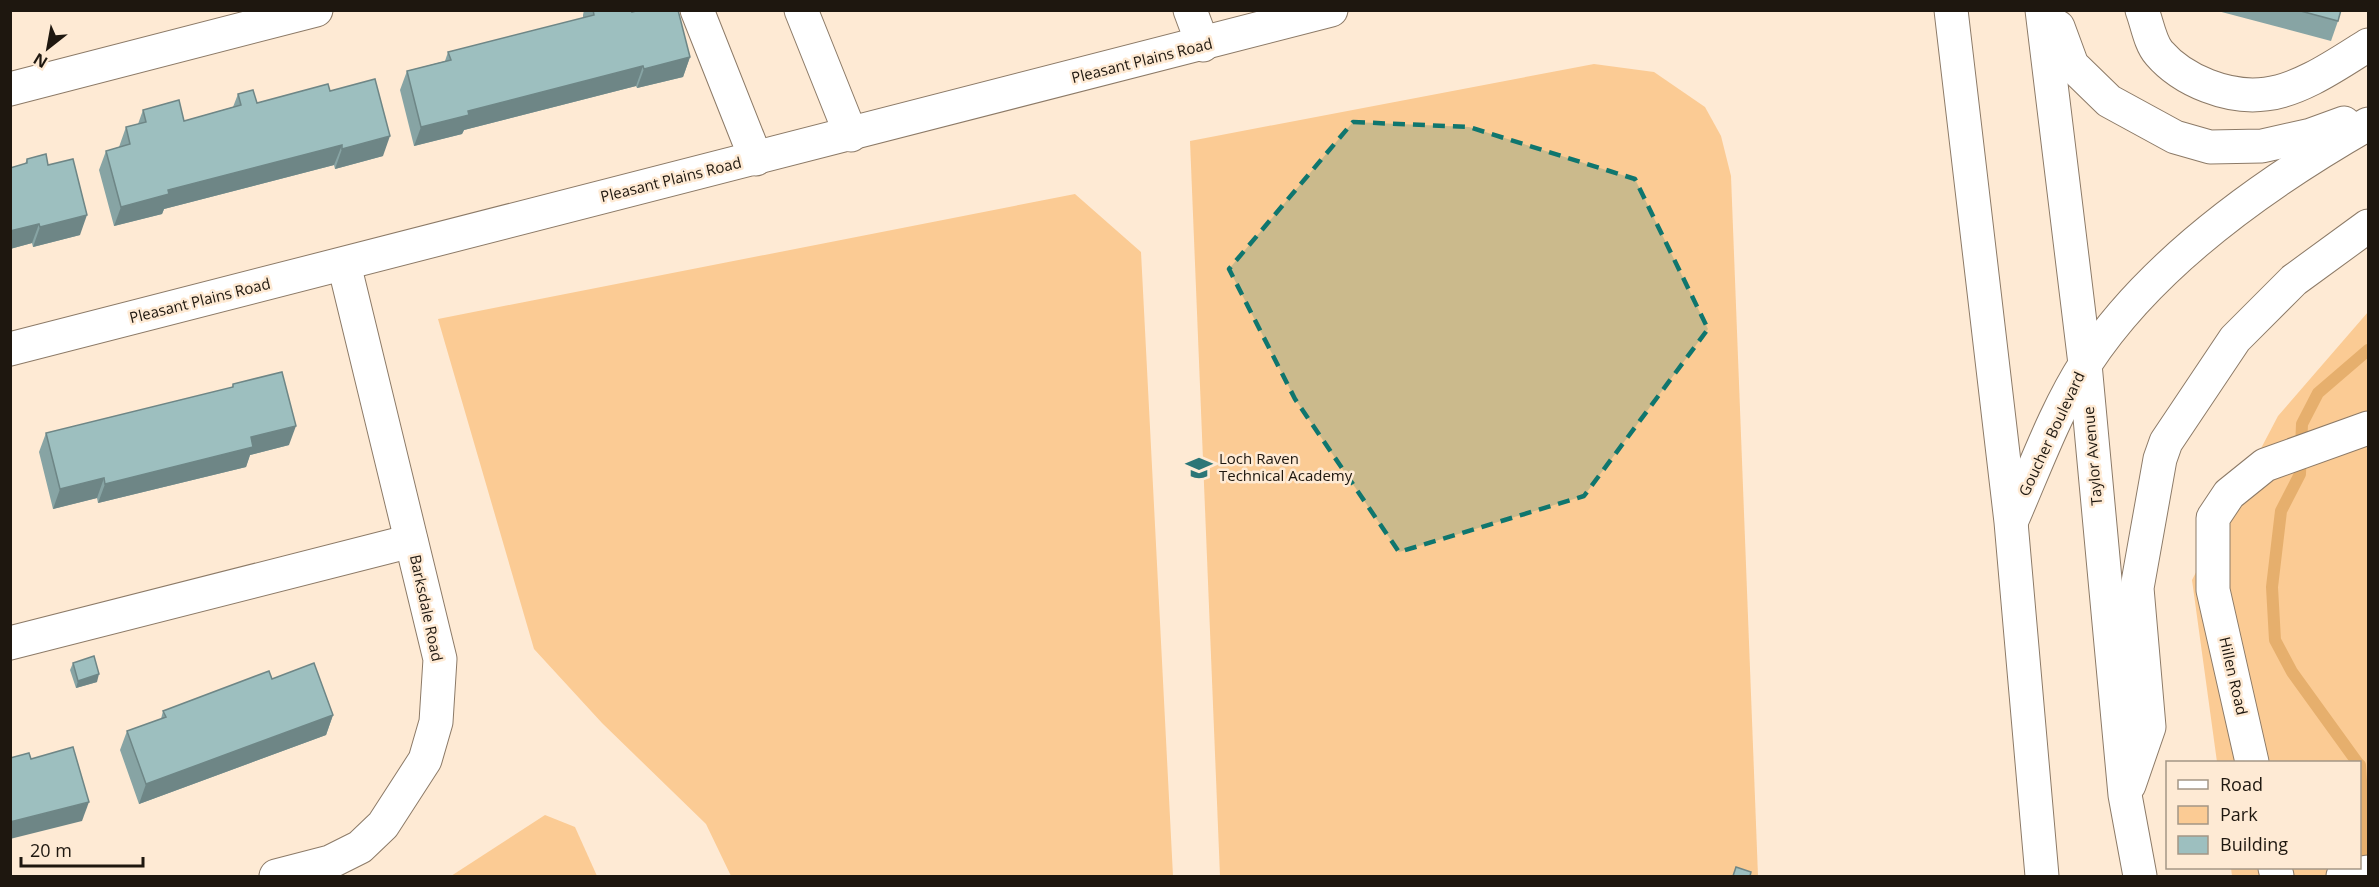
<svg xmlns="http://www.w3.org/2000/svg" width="2379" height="887" viewBox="0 0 2379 887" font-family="'Open Sans',sans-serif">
	<rect width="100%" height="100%" fill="#feead4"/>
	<g fill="#fbcb94">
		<path d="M 1594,64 L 1654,72 L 1705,107 L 1721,136 L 1731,176 L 1758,876 L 1220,876 L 1190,141 Z"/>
		<path d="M 1075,194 L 1141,252 L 1173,876 L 731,876 L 706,824 L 602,723 L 534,649 L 438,319 Z"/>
		<path d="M 2368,312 L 2368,876 L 2232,876 L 2231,868 L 2360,868 L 2360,762 L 2217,762 L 2192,580 L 2278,416 Z"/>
		<path d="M 545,815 L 575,827 L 597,876 L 451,876 Z"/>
	</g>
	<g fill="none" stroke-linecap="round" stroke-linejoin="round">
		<g stroke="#e6af6d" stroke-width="12">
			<path d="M 2357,762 L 2292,672 L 2275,640 L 2272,587 L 2281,511 L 2300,474 L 2302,424 L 2318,393 L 2368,350"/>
			<path d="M 2360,765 L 2363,811 L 2363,872"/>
		</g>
		<g stroke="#8c7a67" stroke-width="35">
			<g id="minor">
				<path d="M 697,10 L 756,159"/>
				<path d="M 801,10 L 851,135"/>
				<path d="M 1190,10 L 1203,45"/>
				<path d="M 2142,10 C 2147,23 2150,43 2159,53 C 2183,81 2229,99 2266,94 C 2301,90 2339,63 2368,45"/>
				<path d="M 10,89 L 316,10"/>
				<path d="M 10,349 L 1331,10"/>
				<path d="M 10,643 L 411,541"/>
				<path d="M 2252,762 L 2213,590 L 2213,518 L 2229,494 L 2265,465 L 2368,428"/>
				<path d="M 2275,868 L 2277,876"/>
				<path d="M 276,876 L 330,862 L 360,847 L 383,825 L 425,760 L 436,722 L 440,659 L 344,264"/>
				<path d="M 2343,876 L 2368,872"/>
			</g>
		</g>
		<g stroke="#8c7a67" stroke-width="35">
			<g id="major">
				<path d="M 1951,10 L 2011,522 L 2042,876"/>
				<path d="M 2042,10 L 2085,364 L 2125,795 L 2140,876"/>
				<path d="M 2058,27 L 2072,65 L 2109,101 L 2175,137 L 2210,147 L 2262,146 L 2311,135 L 2344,123"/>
				<path d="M 2012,520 C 2034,470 2056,409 2086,363 C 2152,262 2265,183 2368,124"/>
				<path d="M 2129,785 L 2149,727 L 2137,588 L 2160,459 L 2166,442 L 2235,339 L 2294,280 L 2368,226"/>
			</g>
		</g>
		<use href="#minor" stroke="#fff" stroke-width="33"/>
		<use href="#major" stroke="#fff" stroke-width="33"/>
	</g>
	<g fill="#87a4a4">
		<path d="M 584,10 L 632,10 L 632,12 L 690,57 L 683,77 L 637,88 L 636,86 L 464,130 L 462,134 L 414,146 L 400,90 L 407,71 L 445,61 L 448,52 L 583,18 L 583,15 Z"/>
		<path d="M 2214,10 L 2341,10 L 2338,21 L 2331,41 Z"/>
		<path d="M 330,91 L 383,156 L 335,169 L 334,165 L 164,209 L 162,214 L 114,226 L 99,170 L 106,151 L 119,147 L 126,127 L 138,124 L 143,110 L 184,121 L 233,107 L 238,94 L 257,103 Z"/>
		<path d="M 27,159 L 48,165 L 80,235 L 33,247 L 32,243 L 10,249 L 10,168 L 25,164 Z"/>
		<path d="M 233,384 L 289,445 L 250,455 L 246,467 L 98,503 L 97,498 L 53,509 L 39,452 L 46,433 L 232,388 Z"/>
		<path d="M 73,663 L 97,682 L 76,688 L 70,670 Z"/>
		<path d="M 272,679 L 333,715 L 326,735 L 139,804 L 120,750 L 127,731 L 161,719 L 163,711 Z"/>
	</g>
	<g fill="#6e8686">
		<path d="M 690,57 L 683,77 L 637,88 L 644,69 Z"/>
		<path d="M 643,66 L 636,86 L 464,130 L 462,134 L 414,146 L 421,127 L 468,111 Z"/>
		<path d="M 390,136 L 383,156 L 335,169 L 342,149 Z"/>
		<path d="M 342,145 L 334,165 L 164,209 L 162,214 L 114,226 L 121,207 L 168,190 Z"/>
		<path d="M 87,215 L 80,235 L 33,247 L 40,227 Z"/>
		<path d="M 39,224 L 32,243 L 10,249 L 10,231 Z"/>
		<path d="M 296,426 L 289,445 L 250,455 L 246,467 L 98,503 L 105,484 L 251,437 Z"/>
		<path d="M 104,478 L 97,498 L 53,509 L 60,489 Z"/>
		<path d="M 99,674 L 97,682 L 76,688 L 78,681 Z"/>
		<path d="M 333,715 L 326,735 L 139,804 L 146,784 Z"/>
		<path d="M 89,802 L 82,821 L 10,839 L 10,822 Z"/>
	</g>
	<g fill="#9dbfbf" stroke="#6e8686" stroke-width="1.5">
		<path d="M 593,10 L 632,10 L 632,12 L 640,10 L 678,10 L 690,57 L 644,69 L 643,66 L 468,111 L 469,115 L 421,127 L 407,71 L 451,60 L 448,52 L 594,15 Z"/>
		<path d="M 2297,10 L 2341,10 L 2338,21 Z"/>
		<path d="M 375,79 L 390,136 L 342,149 L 342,145 L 168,190 L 169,194 L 121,207 L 106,151 L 130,144 L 126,127 L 146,122 L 143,110 L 179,100 L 184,121 L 241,105 L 238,94 L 253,90 L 257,103 L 328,84 L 330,91 Z"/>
		<path d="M 46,154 L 48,165 L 73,159 L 87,215 L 40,227 L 39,224 L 10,231 L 10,168 L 27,163 L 27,159 Z"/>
		<path d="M 282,372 L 296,426 L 251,437 L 253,447 L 105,484 L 104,478 L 60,489 L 46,433 L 233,387 L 233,384 Z"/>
		<path d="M 94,656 L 99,674 L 78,681 L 73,663 Z"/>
		<path d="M 314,663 L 333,715 L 146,784 L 127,731 L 166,717 L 163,711 L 269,671 L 272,679 Z"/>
		<path d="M 73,747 L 89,802 L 10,822 L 10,758 L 29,753 L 31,759 Z"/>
		<path d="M 1736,867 L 1751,872 L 1750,876 L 1733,876 Z"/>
	</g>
	<path fill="#0f766e" fill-opacity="0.2" stroke="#0f766e" stroke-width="4.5" stroke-dasharray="12 8" stroke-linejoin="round" d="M 1353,122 L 1469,127 L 1635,179 L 1708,329 L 1584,496 L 1399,552 L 1295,399 L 1229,269 Z"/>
	<defs>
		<g id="school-bare" transform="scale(2.07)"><path d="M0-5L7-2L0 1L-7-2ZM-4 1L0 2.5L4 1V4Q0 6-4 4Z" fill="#2c7677" stroke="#feead4" stroke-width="2.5" paint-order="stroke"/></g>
	</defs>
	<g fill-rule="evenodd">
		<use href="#school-bare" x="1199" y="468"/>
	</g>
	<g text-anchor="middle" stroke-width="5" stroke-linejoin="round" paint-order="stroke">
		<g font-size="15" fill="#1e170f" stroke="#feead4">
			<text transform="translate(1142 61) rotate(-14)" y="5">Pleasant Plains Road</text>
			<text transform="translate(671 180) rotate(-14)" y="5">Pleasant Plains Road</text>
			<text transform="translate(200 301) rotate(-14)" y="5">Pleasant Plains Road</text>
			<text transform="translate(2052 434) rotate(-65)" y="5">Goucher Boulevard</text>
			<text transform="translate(2093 456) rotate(-95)" y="5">Taylor Avenue</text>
			<text transform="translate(426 608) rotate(78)" y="5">Barksdale Road</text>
			<text transform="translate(2233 676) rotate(77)" y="5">Hillen Road</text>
		</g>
		<g font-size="15" fill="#1e170f" stroke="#feead4" text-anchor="start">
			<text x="1219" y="464">Loch Raven<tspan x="1219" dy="17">Technical Academy</tspan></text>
		</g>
	</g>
	<rect width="2379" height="887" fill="none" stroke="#1e170f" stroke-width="24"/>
	<rect x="2166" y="761" width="195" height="108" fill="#feead4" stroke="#a49685" stroke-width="1.5"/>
	<rect x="2178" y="780" width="30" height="9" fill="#ffffff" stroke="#a49685" stroke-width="1.5"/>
	<text x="2220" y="791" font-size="18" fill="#1e170f">Road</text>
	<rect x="2178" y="806" width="30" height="18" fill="#fbcb94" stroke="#a49685" stroke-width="1.5"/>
	<text x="2220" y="821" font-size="18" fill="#1e170f">Park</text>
	<rect x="2178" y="836" width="30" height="18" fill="#9dbfbf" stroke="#a49685" stroke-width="1.5"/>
	<text x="2220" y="851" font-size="18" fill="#1e170f">Building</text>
	<g transform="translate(48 48) rotate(211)" stroke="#feead4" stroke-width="4.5" paint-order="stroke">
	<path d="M0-4.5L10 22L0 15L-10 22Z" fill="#1e170f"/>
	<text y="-9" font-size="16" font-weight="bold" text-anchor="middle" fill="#1e170f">N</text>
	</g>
	<path d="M21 857v9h122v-9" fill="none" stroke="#1e170f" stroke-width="3"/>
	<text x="30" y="857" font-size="18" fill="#1e170f" stroke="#feead4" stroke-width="4.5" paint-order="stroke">20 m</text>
</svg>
